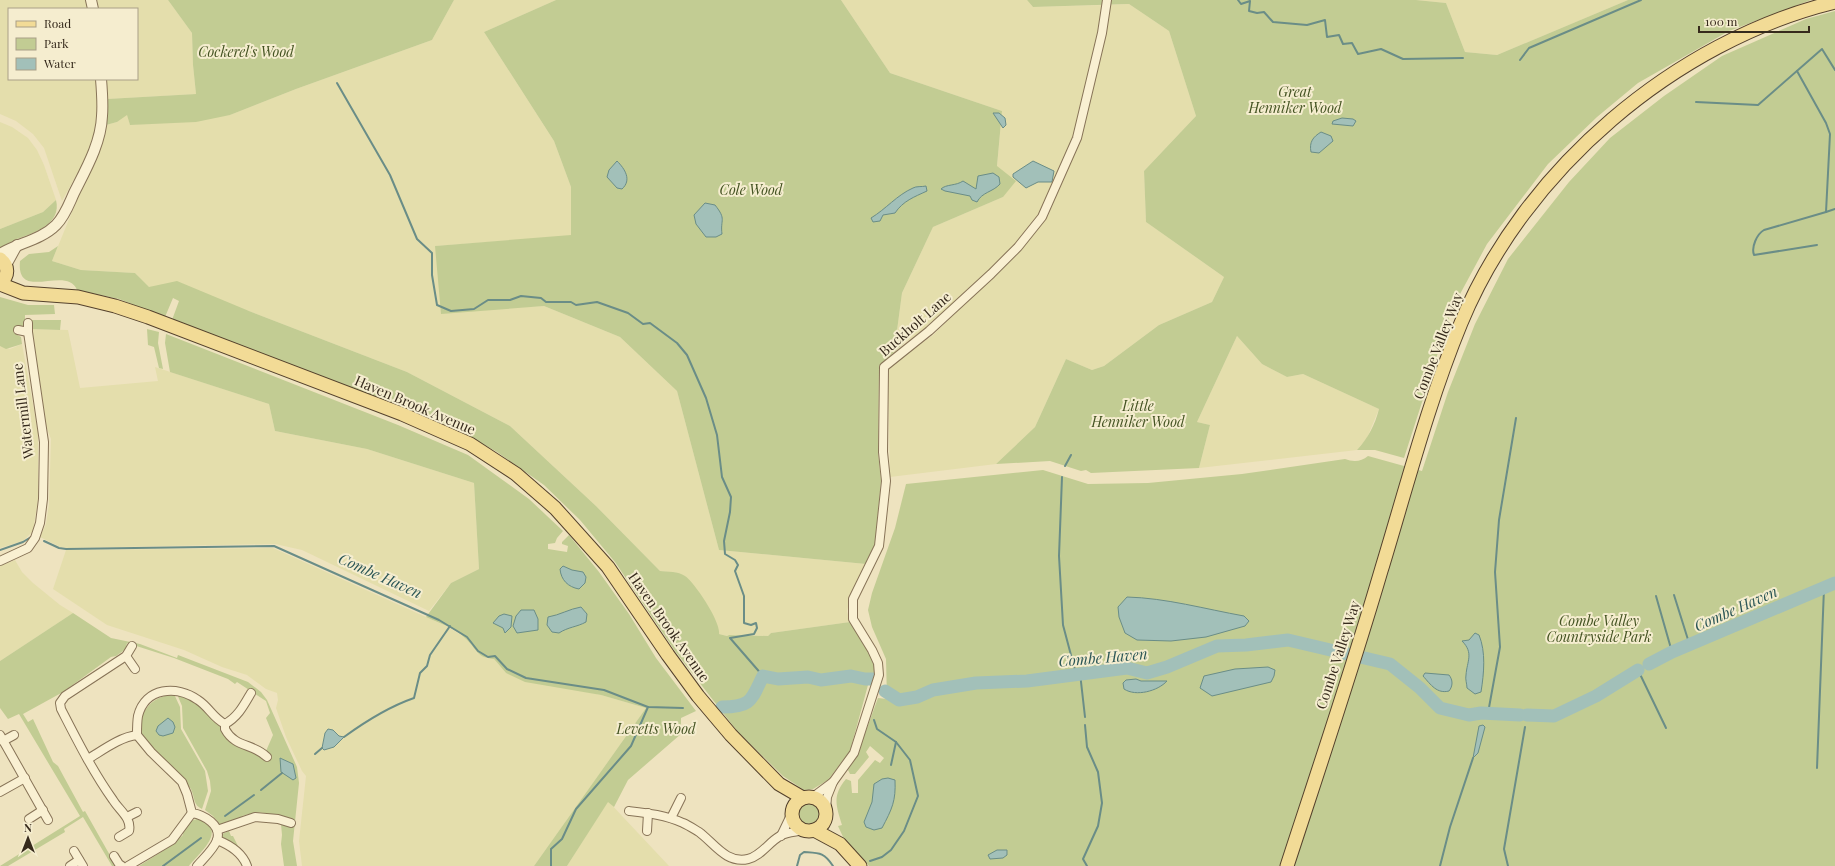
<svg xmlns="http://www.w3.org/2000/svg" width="1835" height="866" viewBox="0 0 1835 866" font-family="'Playfair Display',serif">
	<rect width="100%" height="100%" fill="#eee3bf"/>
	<g fill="#e4deac">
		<path d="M 0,0 L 87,0 L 88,9 L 9,9 L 9,79 L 97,79 L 98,117 L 92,147 L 62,201 L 44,148 L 33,134 L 16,121 L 0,114 Z"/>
		<path d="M 97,0 L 168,0 L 192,33 L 193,65 L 196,94 L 107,99 L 107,79 L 137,79 L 137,9 L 99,9 Z"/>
		<path d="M 454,0 L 556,0 L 484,32 L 554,141 L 571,187 L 571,236 L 435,246 L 503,308 L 544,306 L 620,337 L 677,391 L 719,550 L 866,564 L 852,591 L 847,611 L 850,622 L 771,633 L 768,636 L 729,635 L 727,636 L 719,634 L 678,573 L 660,571 L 596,506 L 510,426 L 407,372 L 249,311 L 148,287 L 135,273 L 81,270 L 52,261 L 101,141 L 106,125 L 117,122 L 127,114 L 130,125 L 230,115 L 296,89 L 432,40 Z"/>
		<path d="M 841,0 L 1027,0 L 1033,7 L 1103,5 L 1100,32 L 1075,135 L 1071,141 L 1037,221 L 1016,246 L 931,325 L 904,343 L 896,338 L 902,293 L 933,227 L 1003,197 L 997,167 L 1002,111 L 890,73 Z"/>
		<path d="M 1416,0 L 1628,0 L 1497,55 L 1465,52 L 1446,3 Z"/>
		<path d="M 1129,4 L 1169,31 L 1196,116 L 1144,171 L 1146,222 L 1224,277 L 1212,302 L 1159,325 L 1104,366 L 1092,370 L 1066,359 L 1035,427 L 996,464 L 890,477 L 888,367 L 932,336 L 1014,256 L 1048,216 L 1080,141 L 1105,33 L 1110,5 Z"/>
		<path d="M 0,122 L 12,127 L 28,138 L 37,150 L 44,165 L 56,200 L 43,212 L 0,229 Z"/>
		<path d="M 31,329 L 68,330 L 80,388 L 158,381 L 155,367 L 269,404 L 275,431 L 367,449 L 474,483 L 479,569 L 451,583 L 429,611 L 302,550 L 275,544 L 67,548 L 60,547 L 40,537 L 46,524 L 49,504 L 51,439 L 46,426 Z"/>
		<path d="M 1237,336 L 1262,364 L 1287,377 L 1303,374 L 1379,409 L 1367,438 L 1357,450 L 1199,468 L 1210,425 L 1197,422 Z"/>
		<path d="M 22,344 L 38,432 L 38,499 L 33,531 L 23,541 L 0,548 L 0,346 L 10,349 Z"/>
		<path d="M 273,548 L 448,627 L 466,638 L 477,653 L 488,659 L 494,659 L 506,673 L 601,695 L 646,708 L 534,866 L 302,866 L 299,841 L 306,776 L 302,771 L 286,737 L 276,708 L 278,700 L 277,693 L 266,689 L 247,675 L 222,667 L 184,650 L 107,625 L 53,589 L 66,550 Z"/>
		<path d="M 15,560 L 22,572 L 33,583 L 60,605 L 73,613 L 0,661 L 0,566 Z"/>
		<path d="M 608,801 L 669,866 L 567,866 Z"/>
	</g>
	<g fill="#c2cc93">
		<path d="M 168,0 L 454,0 L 432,40 L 296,89 L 230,115 L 196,122 L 130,125 L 127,115 L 117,122 L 106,125 L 107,99 L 196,94 L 193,65 L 192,33 Z"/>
		<path d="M 556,0 L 841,0 L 890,73 L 1002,111 L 997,166 L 1016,181 L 1003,197 L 933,227 L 902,293 L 896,338 L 904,343 L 879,366 L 878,452 L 881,481 L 875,544 L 866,564 L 719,550 L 677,391 L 620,337 L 544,306 L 441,314 L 435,246 L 571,235 L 571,187 L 554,141 L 484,32 Z"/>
		<path d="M 1027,0 L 1416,0 L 1446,3 L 1465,52 L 1497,55 L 1628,0 L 1811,0 L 1729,31 L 1638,83 L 1597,117 L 1548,164 L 1487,244 L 1452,309 L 1404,458 L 1375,450 L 1357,450 C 1368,438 1375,425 1379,409 L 1303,374 L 1287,377 L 1262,364 L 1237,336 L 1197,422 L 1210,425 L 1199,468 L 1091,473 L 1086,470 L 1081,471 L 1050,461 L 996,464 L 1035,427 L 1066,359 L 1092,370 L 1104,366 L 1159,325 L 1212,302 L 1224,277 L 1146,222 L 1144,171 L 1196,116 L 1169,31 L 1129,4 L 1033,7 Z"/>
		<path d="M 1835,11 L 1835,866 L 869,866 L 844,839 L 838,826 L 842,825 C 836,805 832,796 846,779 L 851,781 L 852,793 L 858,793 L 858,780 L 875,760 L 880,763 L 884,758 L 870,746 L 866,752 L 869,757 L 855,774 L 850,774 L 848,770 L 857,755 L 878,698 L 887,699 L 886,659 L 872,627 L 868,610 L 872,593 L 895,528 L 906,484 L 1043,470 L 1088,484 L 1148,483 L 1242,474 L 1345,459 C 1353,462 1361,462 1368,456 L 1422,471 L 1448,392 L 1475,324 L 1508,259 L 1569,182 L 1610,138 L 1664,96 L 1722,56 L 1806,19 Z"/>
		<path d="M 56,200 C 62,224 34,233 17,239 C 11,242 5,245 0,248 L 0,229 L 43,212 Z"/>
		<path d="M 58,246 L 52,261 L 81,270 L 135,273 L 149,287 L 177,281 L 249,311 L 407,372 L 510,426 L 596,506 L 660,571 C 668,572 678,571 685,576 C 695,583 721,622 719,634 L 727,636 L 729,635 L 768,636 L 771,633 L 850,622 C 863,640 874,653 876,675 L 868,685 L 850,751 L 828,780 L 813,789 L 804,790 L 783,776 L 737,731 L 675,651 L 615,562 L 580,520 L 544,485 L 497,452 L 451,426 L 172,320 L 179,301 L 173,298 L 165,317 L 119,299 L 77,290 C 67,264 16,303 20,261 L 29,254 L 49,252 Z"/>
		<path d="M 0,297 L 28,305 L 54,305 L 55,314 L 25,315 L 25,323 L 22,327 L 16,326 L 14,333 L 21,337 L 22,344 L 6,349 L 0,346 Z"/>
		<path d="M 31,320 L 61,320 L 60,330 L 31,329 Z"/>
		<path d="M 147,329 L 159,332 L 158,343 L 163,369 L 159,368 L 154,347 L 148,345 Z"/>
		<path d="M 166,334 L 398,425 L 468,455 L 529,499 L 563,531 L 557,538 L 555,543 L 548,544 L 548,549 L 567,552 L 568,546 L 562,544 L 562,542 L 569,535 L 599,572 L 629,614 L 656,658 L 696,711 L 681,718 L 681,734 L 628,780 L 614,807 L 608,802 L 567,866 L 534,866 L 646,708 L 601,695 L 525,682 L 506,673 L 494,659 C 476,658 476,648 465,638 C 455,628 439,623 426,617 L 451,583 L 479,569 L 474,483 L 367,449 L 275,431 L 269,404 L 170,372 L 165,343 Z"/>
		<path d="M 73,613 L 111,638 L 140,644 L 177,658 L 178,655 L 248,682 L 261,692 L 267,700 L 297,767 L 299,783 L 293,841 L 297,866 L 284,866 L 281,844 L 282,835 L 281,824 L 283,823 C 266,810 261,811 242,816 L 240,820 L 222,827 L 213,816 L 205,810 L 211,791 L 210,781 L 207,771 L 183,728 L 182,706 L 177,694 L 196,702 L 220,725 L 227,738 L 234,745 L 266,751 L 273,735 L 266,718 L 270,713 L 266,701 L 237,682 L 235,684 L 228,679 L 174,658 L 127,643 L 126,649 L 116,656 L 111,657 L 63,692 L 23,714 L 28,722 L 33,719 L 53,762 L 58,766 L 83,812 L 85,811 L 116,866 L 112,866 L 83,817 L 64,829 L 65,832 L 8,866 L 0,866 L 80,816 L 19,714 L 8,719 L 0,708 L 0,661 Z"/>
		<path d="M 174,694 L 180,707 L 181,729 L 205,771 L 208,791 L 202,809 C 193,805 195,798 191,789 C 188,785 185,781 182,777 C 167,758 125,738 146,709 C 153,699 162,696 174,694 Z"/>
		<circle cx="809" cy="814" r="13"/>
		<path d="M 197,819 C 230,829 199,853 189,866 L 134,866 L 139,866 L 169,847 L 183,835 L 182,831 L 190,821 Z"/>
		<path d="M 229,831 L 231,836 L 233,836 L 240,850 L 237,849 L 234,843 L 221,839 L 220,835 Z"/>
	</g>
	<g fill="#a2c0b9" stroke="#6a8d87">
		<path d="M 993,113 L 999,113 L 1005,118 L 1006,125 L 1003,128 Z"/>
		<path d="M 1342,118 L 1353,119 L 1356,121 L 1353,126 L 1332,124 L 1333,121 Z"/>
		<path d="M 1321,132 L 1331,136 L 1333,141 L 1319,153 L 1311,152 C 1309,142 1313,137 1321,132 Z"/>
		<path d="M 617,161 C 625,169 632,180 622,189 L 617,188 L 607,177 L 609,170 Z"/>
		<path d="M 1033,161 L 1054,171 L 1052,182 L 1038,182 L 1026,188 L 1013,177 L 1013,174 Z"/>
		<path d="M 993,173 L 999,177 L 1000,184 C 993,192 982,192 977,202 L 972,200 L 970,196 L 945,191 L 941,189 C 946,184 956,186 963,181 L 976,189 L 978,176 Z"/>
		<path d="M 926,186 L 927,191 C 914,197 903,201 895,213 L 883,215 L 880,221 L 873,222 L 871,218 C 886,209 897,195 913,188 C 916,186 922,187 926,186 Z"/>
		<path d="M 705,203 L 715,205 C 727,220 720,219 722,234 L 716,237 L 706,237 L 696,224 L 694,215 Z"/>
		<path d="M 563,566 L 572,570 L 583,572 L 586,577 L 585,583 L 579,589 C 568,587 561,580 560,569 Z"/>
		<path d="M 1127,597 C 1166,598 1205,609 1244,616 L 1249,621 L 1245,626 L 1206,637 L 1171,641 L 1137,640 L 1125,633 L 1119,617 L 1118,607 Z"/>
		<path d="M 581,607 L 587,614 L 586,622 C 577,627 568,627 559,633 L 552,632 L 547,625 L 548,617 C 560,615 569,609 581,607 Z"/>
		<path d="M 521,610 L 534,610 L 538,619 L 538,630 L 517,633 L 513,626 L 516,616 Z"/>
		<path d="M 504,614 L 512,616 L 511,627 L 505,633 L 503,628 L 493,623 L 499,616 Z"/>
		<path d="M 1475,633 L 1479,635 C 1486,652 1484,673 1481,692 L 1475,694 L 1467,688 C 1467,684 1465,679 1466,675 C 1467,661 1474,653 1462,641 L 1469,640 Z"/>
		<path d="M 1268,667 L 1275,670 L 1274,676 L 1271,682 L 1212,696 L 1200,688 L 1204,676 L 1235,669 Z"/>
		<path d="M 1425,673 L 1449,675 C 1453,680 1453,686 1449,691 C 1437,694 1431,685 1423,676 Z"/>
		<path d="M 1136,679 L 1141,681 L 1167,681 C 1158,691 1136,697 1124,689 L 1123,683 L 1126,680 Z"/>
		<path d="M 168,718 L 173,722 L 175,727 L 173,733 L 163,736 L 159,735 L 156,731 L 158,726 Z"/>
		<path d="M 1483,725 L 1485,727 L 1478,753 L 1473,758 L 1479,726 Z"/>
		<path d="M 328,729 L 333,730 L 339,736 L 344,737 L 334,747 L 324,750 L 322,748 L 325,733 Z"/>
		<path d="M 280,758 L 293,764 L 296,778 L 293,780 L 281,772 Z"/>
		<path d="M 888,778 L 895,780 C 896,801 892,809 882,828 L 874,830 L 866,827 L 864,822 L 872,802 L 874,784 L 882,779 Z"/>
		<path d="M 997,850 L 1007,850 L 1007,855 L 1003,858 L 990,859 L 988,855 Z"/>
	</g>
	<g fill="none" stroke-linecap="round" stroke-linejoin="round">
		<g stroke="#6a8d87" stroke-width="2">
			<path d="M 1238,0 L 1241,4 L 1250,1 L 1249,11 L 1257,13 L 1264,12 L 1273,22 L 1307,25 L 1325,20 L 1327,37 L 1339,35 L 1343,44 L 1352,43 L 1358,54 L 1381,49 L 1403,59 L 1463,58"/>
			<path d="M 1520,60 L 1529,48 L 1641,0"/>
			<path d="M 1797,71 L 1826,123 L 1830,134 L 1826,212 L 1835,209"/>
			<path d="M 337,83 L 390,175 L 417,239 L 432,253 L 432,275 L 437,305 L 451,311 L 474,309 L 488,300 L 510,300 L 521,296 L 541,298 L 546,302 L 571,302 L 576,305 L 597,302 L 628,313 L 643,324 L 650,323 L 677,343 L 687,355 L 706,398 L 717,435 L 722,477 L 731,497 L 730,512 L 724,541 L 725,554 L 735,560 L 738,565 L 735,571 L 744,596 L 744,623 L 751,625 L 756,623 L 757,628 L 754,634 L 730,638 L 763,676"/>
			<path d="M 1696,102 L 1758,105 L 1822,49 L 1835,70"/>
			<path d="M 1817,245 L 1754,255 C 1751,247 1757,234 1764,230 L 1826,212"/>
			<path d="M 1065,466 L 1071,455"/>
			<path d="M 1062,477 L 1059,556 L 1063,625 L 1076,674"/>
			<path d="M 44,541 L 59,548 L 66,549 L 274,546 L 439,620 L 467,637 L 478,651 L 488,657 L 495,656 L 507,669 L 526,678 L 604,690 L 648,707 L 683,708"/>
			<path d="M 0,550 L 23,542 L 31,537"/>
			<path d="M 1674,595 L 1690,646"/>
			<path d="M 1656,596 L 1672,652"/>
			<path d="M 1638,670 L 1666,728"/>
			<path d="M 1080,673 L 1085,717"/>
			<path d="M 1488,713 L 1500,647 L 1495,572 L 1499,520 L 1516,418"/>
			<path d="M 1085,725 L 1087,747 L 1098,772 L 1102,803 L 1098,826 L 1083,859 L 1087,866"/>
			<path d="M 344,737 C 366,721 388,707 414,698 L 420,673 L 427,666 L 430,655 L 450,626"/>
			<path d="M 315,754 L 322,748"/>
			<path d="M 891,765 L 896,742"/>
			<path d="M 1817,768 L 1824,588"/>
			<path d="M 261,790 L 282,773"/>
			<path d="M 225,816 L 254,795"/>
			<path d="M 870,861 L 882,857 L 891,850 L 904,831 L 918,796 L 910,760 L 896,742 L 877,729 L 874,720"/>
			<path d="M 163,866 L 201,838"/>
			<path d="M 551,866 L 551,849 L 562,839 L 576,809 L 631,746 L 648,707"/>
			<path d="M 797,866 L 800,855 L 804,852 C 819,853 824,852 833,866"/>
			<path d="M 1440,866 L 1450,827 L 1473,758"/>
			<path d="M 1508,866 L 1504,849 L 1525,727"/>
		</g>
		<g stroke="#a2c0b9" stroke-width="13">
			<path d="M 1649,664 L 1672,652 L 1835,583"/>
			<path d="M 885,691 L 899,700 L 917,697 L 933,690 L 976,683 L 1027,681 L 1127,668 L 1147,673 L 1167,667 L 1217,646 L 1246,645 L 1288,640 L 1390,664 L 1420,688 L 1440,708 L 1469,715 L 1481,713 L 1520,715"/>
			<path d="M 722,707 C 752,707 751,700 763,676 L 778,679 L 808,677 L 821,680 L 851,676 L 865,679 L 875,679"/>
			<path d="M 1527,715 L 1554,716 L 1596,696 L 1638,670"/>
		</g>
		<g stroke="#877357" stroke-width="10">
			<g id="minor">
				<path d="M 18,330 L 28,332"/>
				<path d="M 0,561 L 28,548 L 35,538 L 40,523 L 43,499 L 44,442 L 28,332 L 28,323"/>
				<path d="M 126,656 L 135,669"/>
				<path d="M 225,724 C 238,717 244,705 251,693"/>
				<path d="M 0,735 L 48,820"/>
				<path d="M 3,741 L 14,735"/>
				<path d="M 88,759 C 103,750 120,737 137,735"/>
				<path d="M 0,792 L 25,778"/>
				<path d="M 813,797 L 833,782"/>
				<path d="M 629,811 C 647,813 666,815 683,823 C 688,825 694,829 699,832 C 714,843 726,864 748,859 C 761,856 769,842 780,836 C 787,832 797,832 804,830"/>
				<path d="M 826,811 L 827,797 L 833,782 L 854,753 L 879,675 L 878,663 L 872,650 L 853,619 L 853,599 L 879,546 L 886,481 L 883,452 L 884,367 L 929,331 L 991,274 L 1018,247 L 1042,217 L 1077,138 L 1102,33 L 1107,0"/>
				<path d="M 127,817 L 137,812"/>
				<path d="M 671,818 L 681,798"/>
				<path d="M 29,819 L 43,810"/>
				<path d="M 217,830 L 255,817 L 278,819 L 291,823"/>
				<path d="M 647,831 L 648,813"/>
				<path d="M 781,836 L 792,813"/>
				<path d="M 119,837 L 129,831 C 132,818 119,810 113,800 C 93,772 77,740 61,709 L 60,703 L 65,696 L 126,656 L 132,646"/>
				<path d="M 217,840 C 230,845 242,852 247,866"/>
				<path d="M 74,851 L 83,866"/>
				<path d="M 114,856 L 119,864 L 122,866"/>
				<path d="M 70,866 L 79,860"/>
				<path d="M 128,866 L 172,840 L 192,813"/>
				<path d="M 197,866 C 203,859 214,849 217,840 C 222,825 204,815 192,813 L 187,794 L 182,782 L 151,752 L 137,735 C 137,729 137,722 138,716 C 145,687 177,685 198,700 C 209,707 213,718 225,724 L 225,729 C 235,748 253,743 267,757"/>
			</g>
		</g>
		<g stroke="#877357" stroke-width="12">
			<g id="tertiary">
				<path d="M 91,0 L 93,9"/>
				<path d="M 0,254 C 18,243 41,240 56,225 C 65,216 69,204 74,193 C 86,169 101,143 102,116 C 103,104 102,91 101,79"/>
				<path d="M 6,265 L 17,245"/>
			</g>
		</g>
		<g stroke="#54412c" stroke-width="15">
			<g id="primary">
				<path d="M 0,259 C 9,266 9,276 0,283"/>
				<path d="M 0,284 L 23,293 L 78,297 L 115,306 L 148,317 L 402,414 L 470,444 L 516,474 L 555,508 L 608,567 L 668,655 L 698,696 L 731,735 L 779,784 L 803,798"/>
				<circle cx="809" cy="814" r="17"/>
				<path d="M 814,830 L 840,844 L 860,866"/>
				<path d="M 1287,866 C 1319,768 1352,670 1381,571 C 1406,489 1428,403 1461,323 C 1524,170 1675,41 1835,2"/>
			</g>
		</g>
		<use href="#minor" stroke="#f9f0d2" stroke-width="8"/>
		<use href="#tertiary" stroke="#f9f0d2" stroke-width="10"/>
		<use href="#primary" stroke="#f2db96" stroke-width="13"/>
	</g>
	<g text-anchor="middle" stroke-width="4" stroke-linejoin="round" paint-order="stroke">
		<g font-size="14" font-style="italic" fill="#445322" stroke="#f5edcf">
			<text x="246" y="57">Cockerel's Wood</text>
			<text x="1295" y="97">Great<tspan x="1295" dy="16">Henniker Wood</tspan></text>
			<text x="751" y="195">Cole Wood</text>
			<text x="1138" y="411">Little<tspan x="1138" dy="16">Henniker Wood</tspan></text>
			<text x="1599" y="626">Combe Valley<tspan x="1599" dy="16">Countryside Park</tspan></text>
			<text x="656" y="734">Levetts Wood</text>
		</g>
		<g font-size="14" fill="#362a1c" stroke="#f5edcf">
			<text transform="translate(915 324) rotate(-41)" y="5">Buckholt Lane</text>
			<text transform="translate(1438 346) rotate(-69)" y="5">Combe Valley Way</text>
			<text transform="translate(415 405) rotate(23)" y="5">Haven Brook Avenue</text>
			<text transform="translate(23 411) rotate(-97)" y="5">Watermill Lane</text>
			<text transform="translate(669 627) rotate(55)" y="5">Haven Brook Avenue</text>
			<text transform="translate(1338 655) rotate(-72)" y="5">Combe Valley Way</text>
		</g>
		<g font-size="15" font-style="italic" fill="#2b5656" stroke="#f5edcf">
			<text transform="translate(380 576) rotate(24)" y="5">Combe Haven</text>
			<text transform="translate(1736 609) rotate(-24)" y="5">Combe Haven</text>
			<text transform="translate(1103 658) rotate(-5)" y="5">Combe Haven</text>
		</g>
	</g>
	<rect x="8" y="8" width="130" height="72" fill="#f5edcf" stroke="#a99f87"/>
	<rect x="16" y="21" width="20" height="6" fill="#f2db96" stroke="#a99f87"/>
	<text x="44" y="28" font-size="12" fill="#362a1c">Road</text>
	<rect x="16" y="38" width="20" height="12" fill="#c2cc93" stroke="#a99f87"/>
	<text x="44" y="48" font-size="12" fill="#362a1c">Park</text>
	<rect x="16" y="58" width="20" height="12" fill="#a2c0b9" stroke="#a99f87"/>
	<text x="44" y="68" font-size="12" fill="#362a1c">Water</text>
	<g transform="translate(28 838)" stroke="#f5edcf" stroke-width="3" paint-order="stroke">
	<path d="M0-3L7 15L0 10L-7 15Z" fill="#362a1c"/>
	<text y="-6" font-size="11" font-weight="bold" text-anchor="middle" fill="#362a1c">N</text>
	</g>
	<path d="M1699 26v6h110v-6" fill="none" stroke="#362a1c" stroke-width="2"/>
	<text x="1705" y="26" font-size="12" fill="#362a1c" stroke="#f5edcf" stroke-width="3" paint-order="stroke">100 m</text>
</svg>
